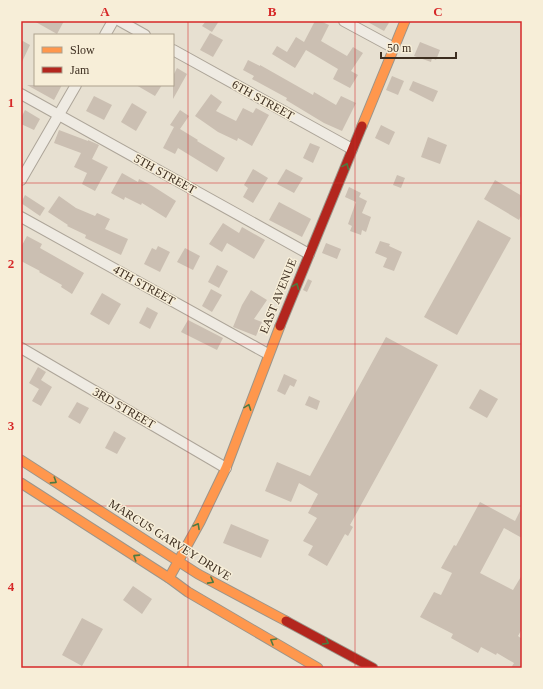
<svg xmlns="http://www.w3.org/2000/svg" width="543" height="689" viewBox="0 0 543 689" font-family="Georgia,serif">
	<rect width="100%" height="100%" fill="#e7e0d1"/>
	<g fill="#cbbfb2">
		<path d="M 34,21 L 64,21 L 57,34 Z"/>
		<path d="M 206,21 L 219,21 L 212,32 L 202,26 Z"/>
		<path d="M 315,21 L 320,21 L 329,25 L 321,41 L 347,56 L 353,47 L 363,53 L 351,71 L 358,75 L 350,88 L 333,79 L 338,69 L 306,50 L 295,68 L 272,54 L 277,46 L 287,52 L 296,37 L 304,42 Z"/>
		<path d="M 366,21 L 390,21 L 384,31 Z"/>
		<path d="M 210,33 L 223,40 L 213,57 L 200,50 Z"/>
		<path d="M 21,40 L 30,45 L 21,64 Z"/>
		<path d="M 420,42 L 440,50 L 436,60 L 432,58 L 431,62 L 414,56 Z"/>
		<path d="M 248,60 L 260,66 L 260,65 L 313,95 L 314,92 L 336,105 L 341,96 L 356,103 L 342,131 L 324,123 L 286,100 L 287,98 L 252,79 L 254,76 L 243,70 Z"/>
		<path d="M 177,68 L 187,74 L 173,99 L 173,76 Z"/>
		<path d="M 392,76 L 404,81 L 398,95 L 386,90 Z"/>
		<path d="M 413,81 L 438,91 L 433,102 L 409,90 Z"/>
		<path d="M 27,85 L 62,85 L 54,100 Z"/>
		<path d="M 136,85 L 162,85 L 155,96 Z"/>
		<path d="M 211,94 L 222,102 L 216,111 L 236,121 L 243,108 L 253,113 L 256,108 L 269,115 L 252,146 L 238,138 L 237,141 L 218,132 L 195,116 Z"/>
		<path d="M 94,96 L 112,105 L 104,120 L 86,111 Z"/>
		<path d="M 132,103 L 147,112 L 136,131 L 121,122 Z"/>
		<path d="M 25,110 L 40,119 L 34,130 L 21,124 L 21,118 Z"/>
		<path d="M 180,110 L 189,116 L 180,129 L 198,140 L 197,141 L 225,158 L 217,172 L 178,148 L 175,154 L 163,148 L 174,127 L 170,125 Z"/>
		<path d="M 381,125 L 395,132 L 389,145 L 375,138 Z"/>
		<path d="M 59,130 L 88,141 L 88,140 L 99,145 L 92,159 L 108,167 L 95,191 L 82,184 L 87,173 L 74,167 L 81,153 L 54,143 Z"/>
		<path d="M 428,137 L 447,145 L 440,164 L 421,157 Z"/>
		<path d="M 310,143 L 320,147 L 313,163 L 303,158 Z"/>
		<path d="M 253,169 L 268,178 L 253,203 L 243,197 L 248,188 L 244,185 Z"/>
		<path d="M 286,169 L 303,178 L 294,193 L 277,184 Z"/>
		<path d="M 122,173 L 138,182 L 139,179 L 151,185 L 176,201 L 166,218 L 142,203 L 141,205 L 125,197 L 124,200 L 111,193 Z"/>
		<path d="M 397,175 L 405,178 L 401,188 L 393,185 Z"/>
		<path d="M 495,180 L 522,196 L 522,214 L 519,220 L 484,199 Z"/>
		<path d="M 349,187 L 361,193 L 359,197 L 367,201 L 362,213 L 371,217 L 366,232 L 362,230 L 361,235 L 350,231 L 352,226 L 348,224 L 356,202 L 345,197 Z"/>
		<path d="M 25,195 L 45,208 L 40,216 L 21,203 Z"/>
		<path d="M 59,196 L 76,208 L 95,216 L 97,213 L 110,219 L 105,229 L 128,239 L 121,255 L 85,238 L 86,235 L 67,226 L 68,225 L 48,212 Z"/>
		<path d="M 279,202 L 311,219 L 302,237 L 269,220 Z"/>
		<path d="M 478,220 L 511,238 L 457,335 L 424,317 Z"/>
		<path d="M 223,223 L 239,233 L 242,227 L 265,240 L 254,259 L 227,243 L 222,252 L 209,244 Z"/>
		<path d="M 27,236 L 42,244 L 40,248 L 84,273 L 72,294 L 61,287 L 62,285 L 39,272 L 40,271 L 21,261 L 21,247 Z"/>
		<path d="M 380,241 L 390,244 L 389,246 L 402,252 L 394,271 L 383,267 L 387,258 L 375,253 Z"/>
		<path d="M 326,243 L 341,249 L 337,259 L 322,253 Z"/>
		<path d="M 158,246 L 170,252 L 160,272 L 144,264 L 152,248 L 156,250 Z"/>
		<path d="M 185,248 L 200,256 L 193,270 L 177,262 Z"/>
		<path d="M 217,265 L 228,271 L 219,288 L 208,282 Z"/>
		<path d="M 308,279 L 312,281 L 307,292 L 303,290 Z"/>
		<path d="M 211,289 L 222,295 L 212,312 L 202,306 Z"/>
		<path d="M 251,290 L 267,300 L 254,319 L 262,322 L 256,336 L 233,327 L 242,305 Z"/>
		<path d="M 102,293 L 121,304 L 109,325 L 90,314 Z"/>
		<path d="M 147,307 L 158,313 L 150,329 L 139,323 Z"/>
		<path d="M 188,320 L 223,338 L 217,350 L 181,332 Z"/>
		<path d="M 386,337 L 438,365 L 350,525 L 353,527 L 348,536 L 345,534 L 327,566 L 308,555 L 313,546 L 303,541 L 317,518 L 308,513 L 318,494 L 299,483 L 291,502 L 265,491 L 277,462 L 310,476 Z"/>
		<path d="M 38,367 L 46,372 L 41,380 L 52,387 L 41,406 L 32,401 L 39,389 L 29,383 Z"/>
		<path d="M 284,374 L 297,380 L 294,387 L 290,385 L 285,395 L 277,391 Z"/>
		<path d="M 480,389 L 498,399 L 487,418 L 469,408 Z"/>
		<path d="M 309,396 L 320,401 L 317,410 L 305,405 Z"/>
		<path d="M 77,402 L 89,408 L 80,424 L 68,417 Z"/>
		<path d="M 114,431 L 126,438 L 117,454 L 105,448 Z"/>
		<path d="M 480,502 L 515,521 L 522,507 L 522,538 L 504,528 L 480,573 L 513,590 L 522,575 L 522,629 L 518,636 L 522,639 L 522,668 L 511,668 L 514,663 L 497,653 L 496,655 L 481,647 L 478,653 L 451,638 L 453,634 L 420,617 L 434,592 L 441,595 L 452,573 L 441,568 L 454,545 L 456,546 Z"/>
		<path d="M 231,524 L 269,540 L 261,558 L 223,543 Z"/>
		<path d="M 133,586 L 152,599 L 142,614 L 123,600 Z"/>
		<path d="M 82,618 L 103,629 L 82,666 L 62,655 Z"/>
	</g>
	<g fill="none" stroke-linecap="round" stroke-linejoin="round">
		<g stroke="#ada599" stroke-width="12">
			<g id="street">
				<path d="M 120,21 L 145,35"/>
				<path d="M 344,21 L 394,48"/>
				<path d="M 105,35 L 113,21"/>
				<path d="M 173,50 L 352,149"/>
				<path d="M 21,94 L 309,254"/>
				<path d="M 21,180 L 76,85"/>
				<path d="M 21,217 L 268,354"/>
				<path d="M 21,348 L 226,468"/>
			</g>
		</g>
		<g stroke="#9c958a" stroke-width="11">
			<g id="slow">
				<path d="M 362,126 L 405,21"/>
				<path d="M 21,460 L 198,574 L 286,621"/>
				<path d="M 21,483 L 169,578 L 188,592 L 318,668"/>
				<path d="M 169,578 L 200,522 L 226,468 L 280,326"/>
			</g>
		</g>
		<g stroke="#9c958a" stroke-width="11">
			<g id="jam">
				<path d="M 280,326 L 362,126"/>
				<path d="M 286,621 L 373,668"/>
			</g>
		</g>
		<use href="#street" stroke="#efebe3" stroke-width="10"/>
		<use href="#slow" stroke="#ff974d" stroke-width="9"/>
		<use href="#jam" stroke="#b3261e" stroke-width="9"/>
	</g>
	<defs><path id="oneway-chevron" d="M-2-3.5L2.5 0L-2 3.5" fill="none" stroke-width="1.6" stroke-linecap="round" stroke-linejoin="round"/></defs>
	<g stroke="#4e7a40">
		<use href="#oneway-chevron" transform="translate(346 166) rotate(-67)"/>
		<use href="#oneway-chevron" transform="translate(296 286) rotate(-68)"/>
		<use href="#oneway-chevron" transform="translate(248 407) rotate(-70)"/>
		<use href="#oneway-chevron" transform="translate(54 481) rotate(33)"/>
		<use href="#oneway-chevron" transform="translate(197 526) rotate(-61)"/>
		<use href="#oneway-chevron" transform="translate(136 557) rotate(-147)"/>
		<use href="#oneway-chevron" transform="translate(211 581) rotate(28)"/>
		<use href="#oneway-chevron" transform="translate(273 641) rotate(-150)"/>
		<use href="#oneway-chevron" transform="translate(326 642) rotate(28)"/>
	</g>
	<path fill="none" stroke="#d62828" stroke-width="1" stroke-opacity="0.55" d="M 188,21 L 188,668M 355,21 L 355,668M 21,183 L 522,183M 21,344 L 522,344M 21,506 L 522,506"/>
	<g text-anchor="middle" stroke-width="3" stroke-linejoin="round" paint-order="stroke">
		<g font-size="12" fill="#3d2e20" stroke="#f7eed8">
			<text transform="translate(263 100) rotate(29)" y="4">6TH STREET</text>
			<text transform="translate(165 174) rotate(29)" y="4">5TH STREET</text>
			<text transform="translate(144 285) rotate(29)" y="4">4TH STREET</text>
			<text transform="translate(278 296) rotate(-68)" y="4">EAST AVENUE</text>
			<text transform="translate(124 408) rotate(30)" y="4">3RD STREET</text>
			<text transform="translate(170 540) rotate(32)" y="4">MARCUS GARVEY DRIVE</text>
		</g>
	</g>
	<rect width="543" height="689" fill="none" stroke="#f7eed8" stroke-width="44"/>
	<rect x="34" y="34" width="140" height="52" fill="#f7eed8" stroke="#ada18e"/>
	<rect x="42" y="47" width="20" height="6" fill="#ff974d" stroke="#ada18e"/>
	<text x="70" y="54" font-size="12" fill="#3d2e20">Slow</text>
	<rect x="42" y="67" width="20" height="6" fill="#b3261e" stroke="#ada18e"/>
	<text x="70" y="74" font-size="12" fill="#3d2e20">Jam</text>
	<path d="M381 52v6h75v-6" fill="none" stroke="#3d2e20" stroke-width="2"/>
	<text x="387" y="52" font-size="12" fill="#3d2e20" stroke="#f7eed8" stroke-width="3" paint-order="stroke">50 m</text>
	<rect x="22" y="22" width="499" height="645" fill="none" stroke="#d62828" stroke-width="1.5"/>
	<g font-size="13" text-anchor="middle" font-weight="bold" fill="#d62828">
		<text x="105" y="16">A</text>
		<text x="272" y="16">B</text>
		<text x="438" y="16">C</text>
		<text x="11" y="107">1</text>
		<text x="11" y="268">2</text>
		<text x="11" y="430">3</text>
		<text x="11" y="591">4</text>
	</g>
</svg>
